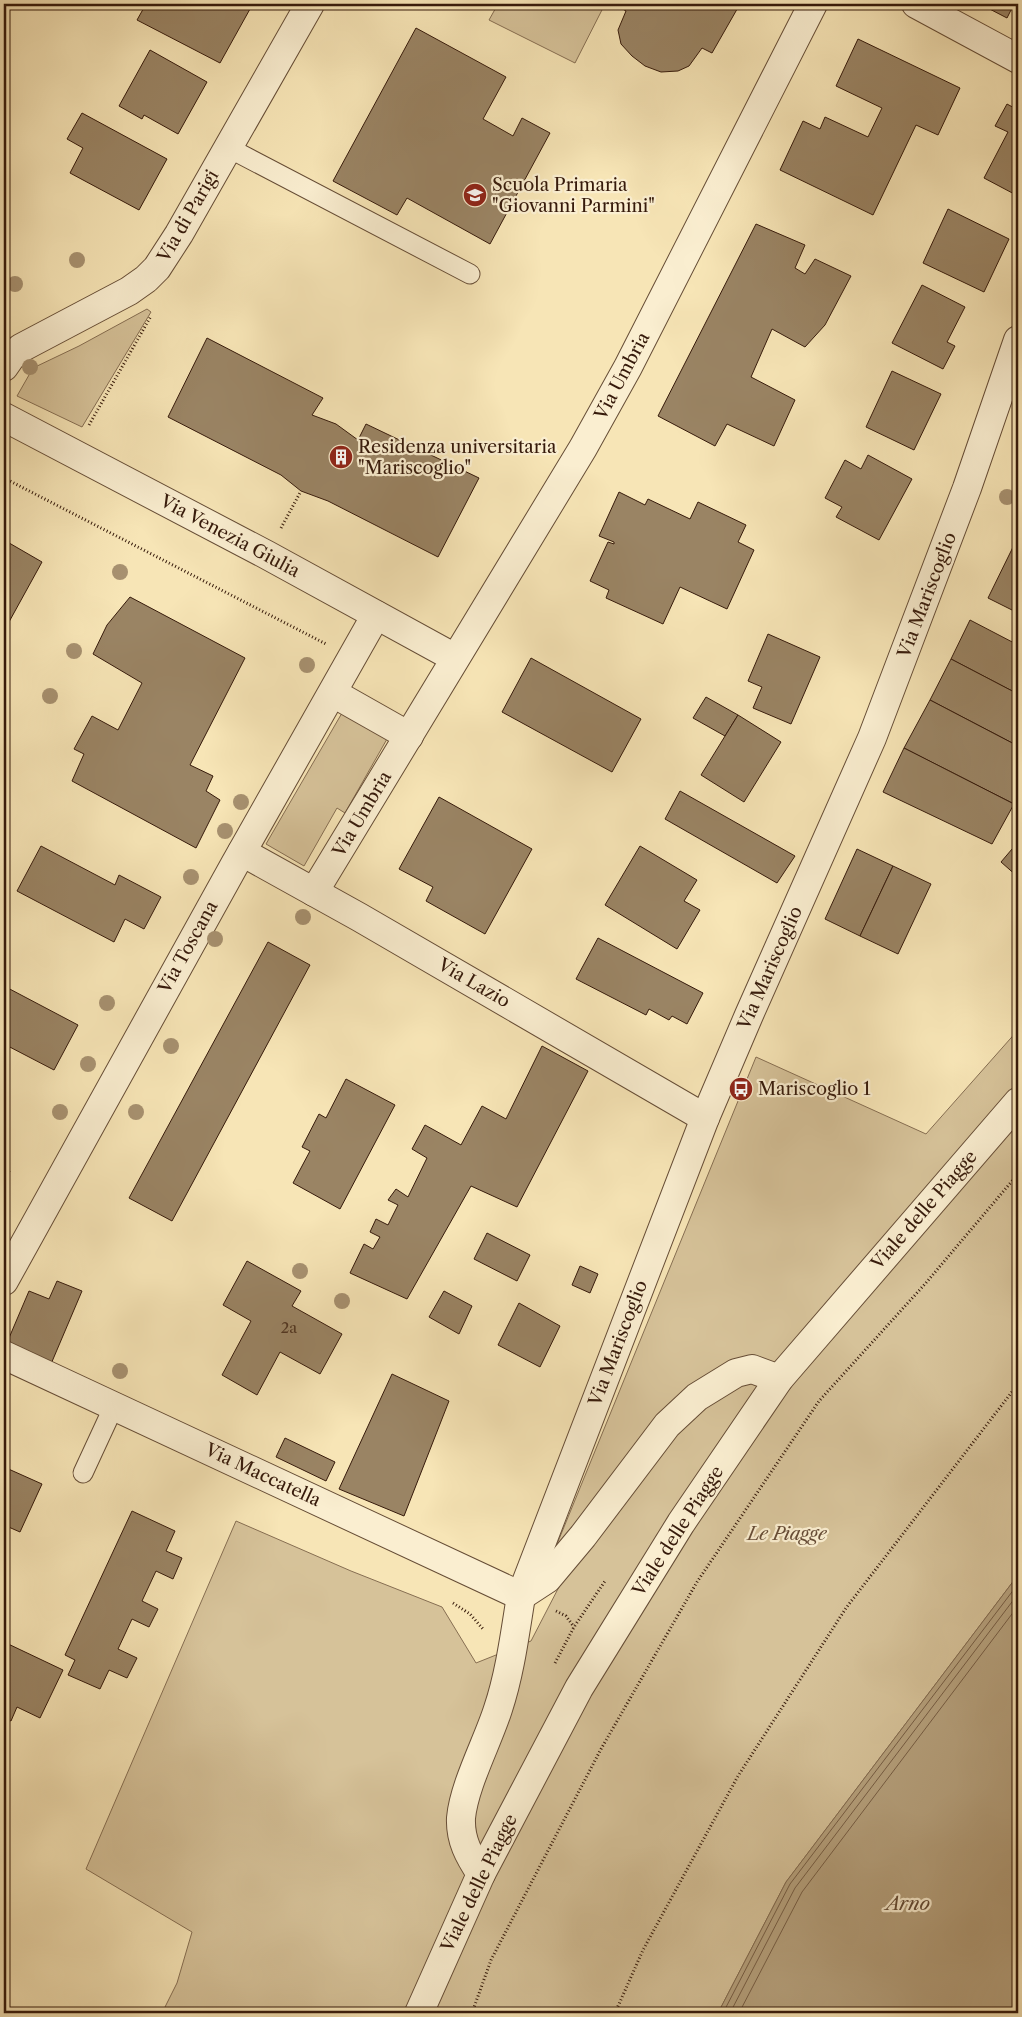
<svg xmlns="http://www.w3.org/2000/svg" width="1022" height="2017" viewBox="0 0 1022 2017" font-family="'Libre Caslon Text',serif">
	<rect width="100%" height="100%" fill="#f7e5b6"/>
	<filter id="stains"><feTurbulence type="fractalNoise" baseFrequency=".004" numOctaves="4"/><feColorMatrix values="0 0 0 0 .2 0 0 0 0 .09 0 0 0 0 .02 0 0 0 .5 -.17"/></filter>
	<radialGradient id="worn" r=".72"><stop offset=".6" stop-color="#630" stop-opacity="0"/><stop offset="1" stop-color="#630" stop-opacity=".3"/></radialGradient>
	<g fill="#d6c299" stroke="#866e52">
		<path d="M 498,4 L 605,4 L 575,63 L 489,20 Z"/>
		<path d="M 147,309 L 151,312 L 82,427 L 17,396 L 33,368 L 79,346 Z"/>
		<path d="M 342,713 L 387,739 L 345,813 L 337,808 L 304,866 L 266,844 Z"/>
		<path d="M 1018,1030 L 1018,1575 L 786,1882 L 718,2013 L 162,2013 L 177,1983 L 192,1932 L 86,1869 L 236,1521 L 351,1571 L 442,1607 L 476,1663 L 531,1641 L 561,1583 L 555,1549 L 756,1057 L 926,1134 Z"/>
	</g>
	<path fill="#b5a07c" stroke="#826a4f" d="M 1018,1575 L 1018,2013 L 718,2013 L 786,1882 Z"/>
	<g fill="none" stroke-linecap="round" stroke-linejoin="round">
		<g stroke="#765d44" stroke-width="1">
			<path d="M 723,2013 L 790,1884 L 1018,1584"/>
			<path d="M 730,2013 L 795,1888 L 1018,1594"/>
			<path d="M 739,2013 L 802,1892 L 1018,1606"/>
		</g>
	</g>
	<g fill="#9a8464" stroke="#361a0b">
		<path d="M 146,4 L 239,4 L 250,9 L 220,63 L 137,20 Z"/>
		<path d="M 614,4 L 740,4 L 712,53 L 702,48 L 689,66 L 678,71 L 661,72 L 645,66 L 632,56 L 621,44 L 618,30 L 626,11 Z"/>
		<path d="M 980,4 L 1014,4 L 1007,18 Z"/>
		<path d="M 416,28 L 506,77 L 483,119 L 513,136 L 522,118 L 550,133 L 490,244 L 407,198 L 397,215 L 333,181 Z"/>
		<path d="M 858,39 L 960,88 L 938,135 L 916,125 L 873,215 L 780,170 L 803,121 L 820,129 L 825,117 L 868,137 L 882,108 L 836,86 Z"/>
		<path d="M 150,50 L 207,82 L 178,134 L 144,115 L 142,119 L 119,106 Z"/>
		<path d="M 1007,104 L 1018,110 L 1018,196 L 984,178 L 1008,132 L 995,126 Z"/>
		<path d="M 82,113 L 167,159 L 139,210 L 70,173 L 83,148 L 67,139 Z"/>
		<path d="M 948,209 L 1009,239 L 984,292 L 923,263 Z"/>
		<path d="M 756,224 L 805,245 L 795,268 L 805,274 L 815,259 L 851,276 L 825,325 L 805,347 L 772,329 L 751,377 L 795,400 L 774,446 L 727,424 L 715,446 L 658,416 Z"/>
		<path d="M 922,285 L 965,307 L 947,342 L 955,346 L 943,369 L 892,343 Z"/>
		<path d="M 207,338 L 323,398 L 312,415 L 336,424 L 358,440 L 366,424 L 479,478 L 438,557 L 328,501 L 301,491 L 281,475 L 168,417 Z"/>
		<path d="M 892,371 L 941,394 L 914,450 L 866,427 Z"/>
		<path d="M 868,455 L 912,479 L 879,540 L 836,517 L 842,507 L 825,498 L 845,460 L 861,469 Z"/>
		<path d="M 619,492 L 645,505 L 648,499 L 690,519 L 698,502 L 746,525 L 738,542 L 754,550 L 727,609 L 680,587 L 663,624 L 606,598 L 609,590 L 590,581 L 608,542 L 614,544 L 614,542 L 599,536 Z"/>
		<path d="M 4,540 L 42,562 L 4,631 Z"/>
		<path d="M 1014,545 L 1018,547 L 1018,613 L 988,598 Z"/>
		<path d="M 130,597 L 245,658 L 190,765 L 213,776 L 206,791 L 220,800 L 196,848 L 72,781 L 84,754 L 74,749 L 92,716 L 118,730 L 142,683 L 93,654 L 107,625 Z"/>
		<path d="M 970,620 L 1018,645 L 1018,694 L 951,659 Z"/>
		<path d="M 768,634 L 820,657 L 791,724 L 753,708 L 762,687 L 748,681 Z"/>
		<path d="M 531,658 L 641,719 L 612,772 L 502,712 Z"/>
		<path d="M 951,659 L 1018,694 L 1018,746 L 930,700 Z"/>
		<path d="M 706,697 L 738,715 L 725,736 L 693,718 Z"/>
		<path d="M 930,700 L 1018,746 L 1018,796 L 1014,804 L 904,748 Z"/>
		<path d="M 738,715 L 781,742 L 744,802 L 701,775 Z"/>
		<path d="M 904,748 L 1014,804 L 992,844 L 883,792 Z"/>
		<path d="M 680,791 L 795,856 L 777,883 L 665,819 Z"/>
		<path d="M 439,797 L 532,849 L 485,934 L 426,901 L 433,887 L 399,869 Z"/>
		<path d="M 1018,842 L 1018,877 L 1001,862 Z"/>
		<path d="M 41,846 L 115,885 L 119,875 L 161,897 L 144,929 L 125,919 L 114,942 L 17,891 Z"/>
		<path d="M 640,846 L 697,880 L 684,901 L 700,910 L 677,949 L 605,905 Z"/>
		<path d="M 857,849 L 893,866 L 860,936 L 825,919 Z"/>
		<path d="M 893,866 L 931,884 L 898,954 L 860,936 Z"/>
		<path d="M 598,938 L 703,993 L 687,1024 L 672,1016 L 669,1020 L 649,1009 L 646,1015 L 576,979 Z"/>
		<path d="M 268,942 L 310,965 L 172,1221 L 129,1198 Z"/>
		<path d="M 4,986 L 78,1025 L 54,1070 L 4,1044 Z"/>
		<path d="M 542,1046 L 588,1071 L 517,1207 L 471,1186 L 407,1299 L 350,1273 L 364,1244 L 373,1249 L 380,1237 L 370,1232 L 376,1219 L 388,1225 L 398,1205 L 388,1200 L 396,1189 L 408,1197 L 427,1158 L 412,1149 L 425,1125 L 461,1145 L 482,1106 L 506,1119 Z"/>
		<path d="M 346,1079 L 395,1105 L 340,1209 L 293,1183 L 310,1151 L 302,1147 L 319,1114 L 326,1118 Z"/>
		<path d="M 4,1168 L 10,1171 L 4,1184 Z"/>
		<path d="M 487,1233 L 530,1255 L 517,1281 L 474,1259 Z"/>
		<path d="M 247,1261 L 301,1291 L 292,1306 L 342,1334 L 320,1374 L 280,1352 L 257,1395 L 222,1375 L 251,1321 L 223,1305 Z"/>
		<path d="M 580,1266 L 598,1274 L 590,1293 L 572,1285 Z"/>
		<path d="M 57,1281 L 82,1291 L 51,1364 L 6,1345 L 29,1291 L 49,1299 Z"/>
		<path d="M 444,1291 L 472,1306 L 459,1334 L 429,1317 Z"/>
		<path d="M 519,1303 L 560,1326 L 540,1367 L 498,1345 Z"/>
		<path d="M 392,1374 L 449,1401 L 404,1516 L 339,1489 Z"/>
		<path d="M 285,1438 L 335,1462 L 326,1481 L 276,1457 Z"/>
		<path d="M 4,1467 L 42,1484 L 20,1532 L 4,1525 Z"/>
		<path d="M 132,1511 L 175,1531 L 166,1551 L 182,1558 L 173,1579 L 156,1571 L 142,1601 L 158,1609 L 149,1627 L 132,1619 L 118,1649 L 137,1658 L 127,1678 L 109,1670 L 100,1689 L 68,1675 L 75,1660 L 65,1655 Z"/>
		<path d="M 4,1642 L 63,1670 L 40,1718 L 17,1707 L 11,1721 L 4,1718 Z"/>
	</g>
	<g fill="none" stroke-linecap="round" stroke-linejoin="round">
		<g stroke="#664d36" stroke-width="21">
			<g id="lane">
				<path d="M 227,147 L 470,274"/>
				<path d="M 83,1473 L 114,1406"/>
			</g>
		</g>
		<g stroke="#664d36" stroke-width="30">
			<g id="street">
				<path d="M 916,4 L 1018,59"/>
				<path d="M 4,367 L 11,357 L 21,348 L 129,291 L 146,279 L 157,268 L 179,234 L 310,4"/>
				<path d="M 4,417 L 267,555 L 455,658"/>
				<path d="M 333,693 L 409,736"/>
				<path d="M 242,852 L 359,917 L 705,1118"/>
				<path d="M 314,892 L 583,448 L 628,367 L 813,4"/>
				<path d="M 4,1281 L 235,864 L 376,615"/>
				<path d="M 4,1355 L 521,1596"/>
				<path d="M 521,1596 L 547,1579 L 583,1536 L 667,1425 L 697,1397 L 736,1373 L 752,1369 L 779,1379"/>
				<path d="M 481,1874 C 469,1856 460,1840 461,1818 C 464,1785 488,1741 498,1709 C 510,1673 515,1633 521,1596 L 705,1118 L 749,1015 L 872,738 L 967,488 L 1018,340"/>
				<path d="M 419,2013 L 481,1874 L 579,1688 L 681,1523 L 779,1379 L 1018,1102"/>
			</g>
		</g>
		<g stroke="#361a0b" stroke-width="3" stroke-dasharray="1 2.5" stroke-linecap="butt">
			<path d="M 89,425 L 151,316"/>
			<path d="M 4,478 L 326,644"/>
			<path d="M 281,528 L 301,491"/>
			<path d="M 1013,1072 L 1018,1066"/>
			<path d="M 453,1603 L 470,1614 L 483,1629"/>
			<path d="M 556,1611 L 566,1616 L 574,1627"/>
			<path d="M 555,1663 L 574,1627 L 605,1581"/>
			<path d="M 472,2013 L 491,1960 L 601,1749 L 697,1582 L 819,1401 L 925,1284 L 1018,1174"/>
			<path d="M 615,2013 L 643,1950 L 738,1776 L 846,1608 L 1018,1384"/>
		</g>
		<use href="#lane" stroke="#faeed0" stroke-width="19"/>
		<use href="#street" stroke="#faeed0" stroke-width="28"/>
	</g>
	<g fill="#a79170">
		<circle cx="77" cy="260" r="8"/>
		<circle cx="15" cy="284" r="8"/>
		<circle cx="30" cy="367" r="8"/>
		<circle cx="1007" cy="497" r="8"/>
		<circle cx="120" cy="572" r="8"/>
		<circle cx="74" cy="651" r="8"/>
		<circle cx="307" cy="665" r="8"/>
		<circle cx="50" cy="696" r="8"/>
		<circle cx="241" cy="802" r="8"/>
		<circle cx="225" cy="831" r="8"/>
		<circle cx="191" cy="877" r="8"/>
		<circle cx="303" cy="917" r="8"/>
		<circle cx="215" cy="939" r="8"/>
		<circle cx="107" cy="1003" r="8"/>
		<circle cx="171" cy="1046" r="8"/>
		<circle cx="88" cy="1064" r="8"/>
		<circle cx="60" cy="1112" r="8"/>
		<circle cx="136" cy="1112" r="8"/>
		<circle cx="300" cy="1271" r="8"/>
		<circle cx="342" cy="1301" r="8"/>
		<circle cx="120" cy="1371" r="8"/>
	</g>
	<defs>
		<g id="school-disc" transform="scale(1.25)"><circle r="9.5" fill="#8f2418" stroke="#faeed0"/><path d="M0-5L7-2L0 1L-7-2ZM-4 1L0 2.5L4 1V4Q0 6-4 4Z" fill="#fff"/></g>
		<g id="building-disc" transform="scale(1.25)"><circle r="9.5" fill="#8f2418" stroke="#faeed0"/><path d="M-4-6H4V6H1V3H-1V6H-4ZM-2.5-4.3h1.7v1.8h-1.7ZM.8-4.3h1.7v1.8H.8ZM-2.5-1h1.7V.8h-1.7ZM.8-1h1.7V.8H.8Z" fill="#fff"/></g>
		<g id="bus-disc" transform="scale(1.25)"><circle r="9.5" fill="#8f2418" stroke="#faeed0"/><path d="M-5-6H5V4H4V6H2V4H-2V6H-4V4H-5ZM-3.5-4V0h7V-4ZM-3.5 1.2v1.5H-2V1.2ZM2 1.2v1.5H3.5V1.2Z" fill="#fff"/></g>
	</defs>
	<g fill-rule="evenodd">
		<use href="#school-disc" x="475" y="195"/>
		<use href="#building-disc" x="341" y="457"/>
		<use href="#bus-disc" x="741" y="1089"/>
	</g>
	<g text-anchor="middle" stroke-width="4.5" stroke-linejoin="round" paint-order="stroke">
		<g font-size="15" fill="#4f3421">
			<text x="289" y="1333">2a</text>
		</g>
		<g font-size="18" fill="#361a0b" stroke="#faeed0" text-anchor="start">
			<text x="492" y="191">Scuola Primaria<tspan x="492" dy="21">"Giovanni Parmini"</tspan></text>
			<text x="358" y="453">Residenza universitaria<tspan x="358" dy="21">"Mariscoglio"</tspan></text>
			<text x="758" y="1095">Mariscoglio 1</text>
		</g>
		<g font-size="18" fill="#361a0b" stroke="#faeed0">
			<text transform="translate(188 216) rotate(-60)" y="6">Via di Parigi</text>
			<text transform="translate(622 376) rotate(-62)" y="6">Via Umbria</text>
			<text transform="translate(230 536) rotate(28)" y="6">Via Venezia Giulia</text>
			<text transform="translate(927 595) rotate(-69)" y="6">Via Mariscoglio</text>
			<text transform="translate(362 814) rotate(-59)" y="6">Via Umbria</text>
			<text transform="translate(188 947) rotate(-61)" y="6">Via Toscana</text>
			<text transform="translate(770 968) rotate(-66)" y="6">Via Mariscoglio</text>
			<text transform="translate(474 983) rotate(30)" y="6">Via Lazio</text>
			<text transform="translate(924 1210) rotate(-49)" y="6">Viale delle Piagge</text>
			<text transform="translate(618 1343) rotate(-69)" y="6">Via Mariscoglio</text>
			<text transform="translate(263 1475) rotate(25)" y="6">Via Maccatella</text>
			<text transform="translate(678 1531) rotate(-57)" y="6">Viale delle Piagge</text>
			<text transform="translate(479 1883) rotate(-64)" y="6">Viale delle Piagge</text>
		</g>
		<g font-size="18" font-style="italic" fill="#664c36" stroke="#faeed0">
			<text x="787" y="1540">Le Piagge</text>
		</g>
		<g font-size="19" font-style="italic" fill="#624933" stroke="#faeed0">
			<text x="908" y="1910">Arno</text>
		</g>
	</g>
	<rect width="1022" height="2017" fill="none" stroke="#f7e5b6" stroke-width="20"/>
	<rect x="5" y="5" width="1012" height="2007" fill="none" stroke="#361a0b" stroke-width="2.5"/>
	<rect x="10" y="10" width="1002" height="1997" fill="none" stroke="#361a0b"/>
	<rect width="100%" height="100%" filter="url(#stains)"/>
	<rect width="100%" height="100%" fill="url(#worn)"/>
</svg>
